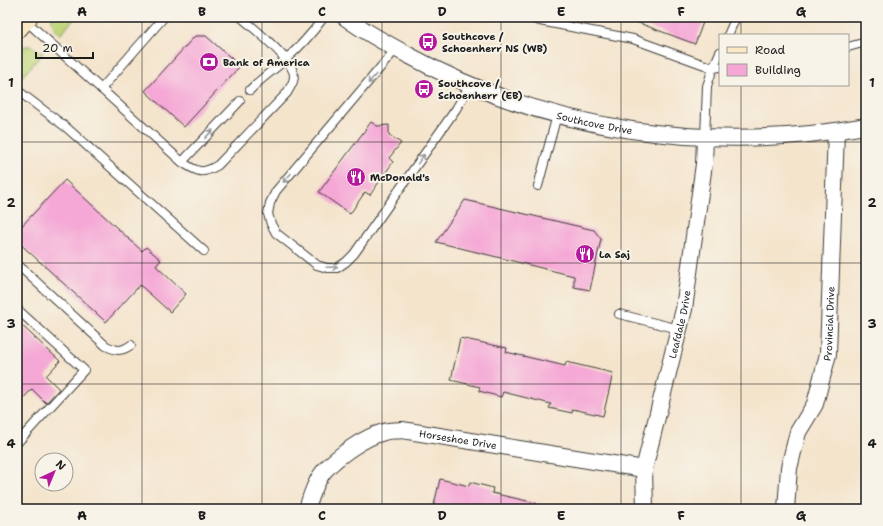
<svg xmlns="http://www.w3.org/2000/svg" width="883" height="526" viewBox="0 0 883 526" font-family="'Shantell Sans',sans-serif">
	<rect width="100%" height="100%" fill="#f7f3e8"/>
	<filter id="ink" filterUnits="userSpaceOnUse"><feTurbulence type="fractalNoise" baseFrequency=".025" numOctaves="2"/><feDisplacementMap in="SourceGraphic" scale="8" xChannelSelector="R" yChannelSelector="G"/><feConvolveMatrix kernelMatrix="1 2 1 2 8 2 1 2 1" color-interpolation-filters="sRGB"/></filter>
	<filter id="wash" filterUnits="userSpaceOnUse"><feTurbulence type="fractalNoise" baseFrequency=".012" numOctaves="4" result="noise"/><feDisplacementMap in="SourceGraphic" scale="16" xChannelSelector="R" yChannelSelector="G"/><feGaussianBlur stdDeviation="0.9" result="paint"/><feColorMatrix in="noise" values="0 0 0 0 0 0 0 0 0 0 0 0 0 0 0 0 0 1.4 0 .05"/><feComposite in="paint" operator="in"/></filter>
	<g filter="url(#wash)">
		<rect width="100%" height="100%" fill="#f4e4cc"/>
		<g fill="#bed579" stroke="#6d784a">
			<path d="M 52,17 L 76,17 L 60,35 C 55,29 51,24 52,17 Z"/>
			<path d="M 26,46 L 31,46 L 43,53 L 22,77 L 17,72 L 17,51 L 20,48 Z"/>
		</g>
		<g id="blocks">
			<g fill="#f5a7d6">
				<path d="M 628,17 L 705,17 L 695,44 L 628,19 Z"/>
				<path d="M 195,36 L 206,36 L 240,66 L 184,127 L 145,91 Z"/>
				<path d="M 371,122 L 377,126 L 389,125 L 389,135 L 401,143 L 389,158 L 393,162 L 370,195 L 365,192 L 350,214 L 319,192 Z"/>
				<path d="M 65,180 L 142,251 L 146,247 L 161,260 L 156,266 L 186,294 L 170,312 L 140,285 L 106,322 L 17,241 L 17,231 Z"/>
				<path d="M 465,200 L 594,230 L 601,239 L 590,290 L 574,287 L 574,276 L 436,242 Z"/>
				<path d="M 17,321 L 60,361 L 46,376 L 59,389 L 46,403 L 32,389 L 17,405 Z"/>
				<path d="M 460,338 L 507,348 L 506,352 L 565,366 L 566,362 L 613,373 L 603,416 L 573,409 L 572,413 L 549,408 L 551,404 L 503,392 L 501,397 L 479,391 L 480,387 L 451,380 Z"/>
				<path d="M 440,479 L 469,486 L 470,482 L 493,488 L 492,493 L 536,503 L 535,509 L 433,509 Z"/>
			</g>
		</g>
	</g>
	<g filter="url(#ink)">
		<use href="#blocks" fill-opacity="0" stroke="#3c3a36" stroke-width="1"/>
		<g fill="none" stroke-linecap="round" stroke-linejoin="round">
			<g stroke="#3c3a36" stroke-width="10">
				<g id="service">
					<path d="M 528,17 L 540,21 L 633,39 L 713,68 L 707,86 L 705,138"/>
					<path d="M 25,20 L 182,162 C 197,172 202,175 218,165 L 287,93 C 290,87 294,83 294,76 C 294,60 253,28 241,17"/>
					<path d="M 728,35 L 736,17"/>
					<path d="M 848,47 L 866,42"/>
					<path d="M 396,49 L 276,191 L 270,203 L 268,214 L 271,224 L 276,233 L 317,265 L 327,268 L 337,268 L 346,262 L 354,254 L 456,109 L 470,85"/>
					<path d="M 720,52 L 713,68 L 720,67"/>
					<path d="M 101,89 L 164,17"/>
					<path d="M 17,90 L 67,128 L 204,251"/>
					<path d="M 250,90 C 261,78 274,70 286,59 C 300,47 313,32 324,17"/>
					<path d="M 182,162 L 240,101"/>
					<path d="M 538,186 L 557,115"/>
					<path d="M 17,264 L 106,346 C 117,351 121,352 131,345"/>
					<path d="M 17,309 L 84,370 L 17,443"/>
					<path d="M 619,314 L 679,329"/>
				</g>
			</g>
			<g stroke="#3c3a36" stroke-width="18">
				<g id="minor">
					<path id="s1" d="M 345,17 C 365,32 387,44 410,56 C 549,132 710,154 866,126"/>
					<path id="s2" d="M 307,509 C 311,496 316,480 325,470 C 338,456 364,437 384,432 C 389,430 396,431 402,430 L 644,469"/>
					<path id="s3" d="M 645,509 L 644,469 L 684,309 L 704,164 L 705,138"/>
					<path id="s4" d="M 786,509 L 789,468 L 798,432 L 815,404 L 828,354 L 836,131"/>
				</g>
			</g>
			<g stroke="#3c3a36" stroke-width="24">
				<path id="secondary" d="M 17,27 L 26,17"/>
			</g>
			<use href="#service" stroke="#fff" stroke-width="8"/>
			<use href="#minor" stroke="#fff" stroke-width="16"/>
			<use href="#secondary" stroke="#fae7c3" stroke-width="22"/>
		</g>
		<defs><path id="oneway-shaft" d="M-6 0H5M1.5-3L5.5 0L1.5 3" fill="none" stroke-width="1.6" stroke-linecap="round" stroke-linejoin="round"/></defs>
		<g stroke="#999">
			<use href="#oneway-shaft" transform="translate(372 79) rotate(130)"/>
			<use href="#oneway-shaft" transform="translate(209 134) rotate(-47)"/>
			<use href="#oneway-shaft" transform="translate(421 159) rotate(-55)"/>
			<use href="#oneway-shaft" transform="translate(287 178) rotate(131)"/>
			<use href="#oneway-shaft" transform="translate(332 267) rotate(-2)"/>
		</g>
	</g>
	<path fill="none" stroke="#1c1c1c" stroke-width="1" stroke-opacity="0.55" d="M 142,17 L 142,509M 262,17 L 262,509M 382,17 L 382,509M 501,17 L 501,509M 621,17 L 621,509M 741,17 L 741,35M 741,85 L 741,509M 17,142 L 866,142M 17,263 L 866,263M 17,384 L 866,384"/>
	<defs>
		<g id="bus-disc" transform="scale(1)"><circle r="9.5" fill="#b5179e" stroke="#f7f3e8"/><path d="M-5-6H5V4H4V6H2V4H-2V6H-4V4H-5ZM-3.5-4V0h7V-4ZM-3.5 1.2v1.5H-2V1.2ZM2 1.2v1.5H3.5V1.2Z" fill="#fff"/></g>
		<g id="bank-disc" transform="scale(1)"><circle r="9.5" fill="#b5179e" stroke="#f7f3e8"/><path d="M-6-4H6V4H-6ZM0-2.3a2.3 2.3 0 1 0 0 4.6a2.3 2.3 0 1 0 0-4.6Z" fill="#fff"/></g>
		<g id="restaurant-disc" transform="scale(1)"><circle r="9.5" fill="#b5179e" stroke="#f7f3e8"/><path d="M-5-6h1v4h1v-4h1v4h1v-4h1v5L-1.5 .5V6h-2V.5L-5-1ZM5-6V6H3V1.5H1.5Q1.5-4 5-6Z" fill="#fff"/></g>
	</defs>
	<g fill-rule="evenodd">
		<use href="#bus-disc" x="428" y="42"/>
		<use href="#bank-disc" x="209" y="62"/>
		<use href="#bus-disc" x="424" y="89"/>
		<use href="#restaurant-disc" x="356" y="177"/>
		<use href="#restaurant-disc" x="585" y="254"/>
	</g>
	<g text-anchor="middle" stroke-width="4" stroke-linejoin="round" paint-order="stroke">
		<g font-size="10" font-weight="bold" fill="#1c1c1c" stroke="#f7f3e8" text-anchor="start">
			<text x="442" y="40">Southcove /<tspan x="442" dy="12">Schoenherr NS (WB)</tspan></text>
			<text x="223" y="66">Bank of America</text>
			<text x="438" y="87">Southcove /<tspan x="438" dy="12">Schoenherr (EB)</tspan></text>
			<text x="370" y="181">McDonald's</text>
			<text x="599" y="258">La Saj</text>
		</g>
		<g font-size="10" fill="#1c1c1c" stroke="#f7f3e8">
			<text dy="4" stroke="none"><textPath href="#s1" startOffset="273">Southcove Drive</textPath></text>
			<text dy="4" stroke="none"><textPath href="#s3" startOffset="189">Leafdale Drive</textPath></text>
			<text dy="4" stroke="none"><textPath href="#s4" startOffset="193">Provincial Drive</textPath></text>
			<text dy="4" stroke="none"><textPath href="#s2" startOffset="189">Horseshoe Drive</textPath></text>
		</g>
	</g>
	<rect width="883" height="526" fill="none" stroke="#f7f3e8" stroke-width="44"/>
	<rect x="719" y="34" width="130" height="52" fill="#f7f3e8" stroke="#9f9d96"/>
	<rect x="727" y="47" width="20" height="6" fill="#fae7c3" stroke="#9f9d96"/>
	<text x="755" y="54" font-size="12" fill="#1c1c1c">Road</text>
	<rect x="727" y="64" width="20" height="12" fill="#f5a7d6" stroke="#9f9d96"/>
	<text x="755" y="74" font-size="12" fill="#1c1c1c">Building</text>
	<g transform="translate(54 472) rotate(44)"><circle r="19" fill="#f7f3e8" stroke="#9f9d96"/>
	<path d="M0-3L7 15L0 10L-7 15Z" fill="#b5179e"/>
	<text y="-6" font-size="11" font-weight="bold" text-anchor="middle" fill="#1c1c1c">N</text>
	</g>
	<path d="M36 52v6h57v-6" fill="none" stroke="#1c1c1c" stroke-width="2"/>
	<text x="42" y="52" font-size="12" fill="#1c1c1c" stroke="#f7f3e8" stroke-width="3" paint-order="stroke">20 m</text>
	<rect x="22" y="22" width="839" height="482" fill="none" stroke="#1c1c1c" stroke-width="1.5"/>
	<g font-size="13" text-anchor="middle" font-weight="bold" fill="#1c1c1c">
		<text x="82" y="16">A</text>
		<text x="202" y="16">B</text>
		<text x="322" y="16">C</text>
		<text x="442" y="16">D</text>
		<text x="561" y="16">E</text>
		<text x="681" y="16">F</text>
		<text x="801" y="16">G</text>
		<text x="11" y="87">1</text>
		<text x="872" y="87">1</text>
		<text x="11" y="207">2</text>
		<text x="872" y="207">2</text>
		<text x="11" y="328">3</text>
		<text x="872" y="328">3</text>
		<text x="11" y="448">4</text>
		<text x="872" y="448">4</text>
		<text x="82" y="520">A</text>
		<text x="202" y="520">B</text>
		<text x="322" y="520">C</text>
		<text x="442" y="520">D</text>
		<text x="561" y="520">E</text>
		<text x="681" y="520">F</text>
		<text x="801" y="520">G</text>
	</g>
</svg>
